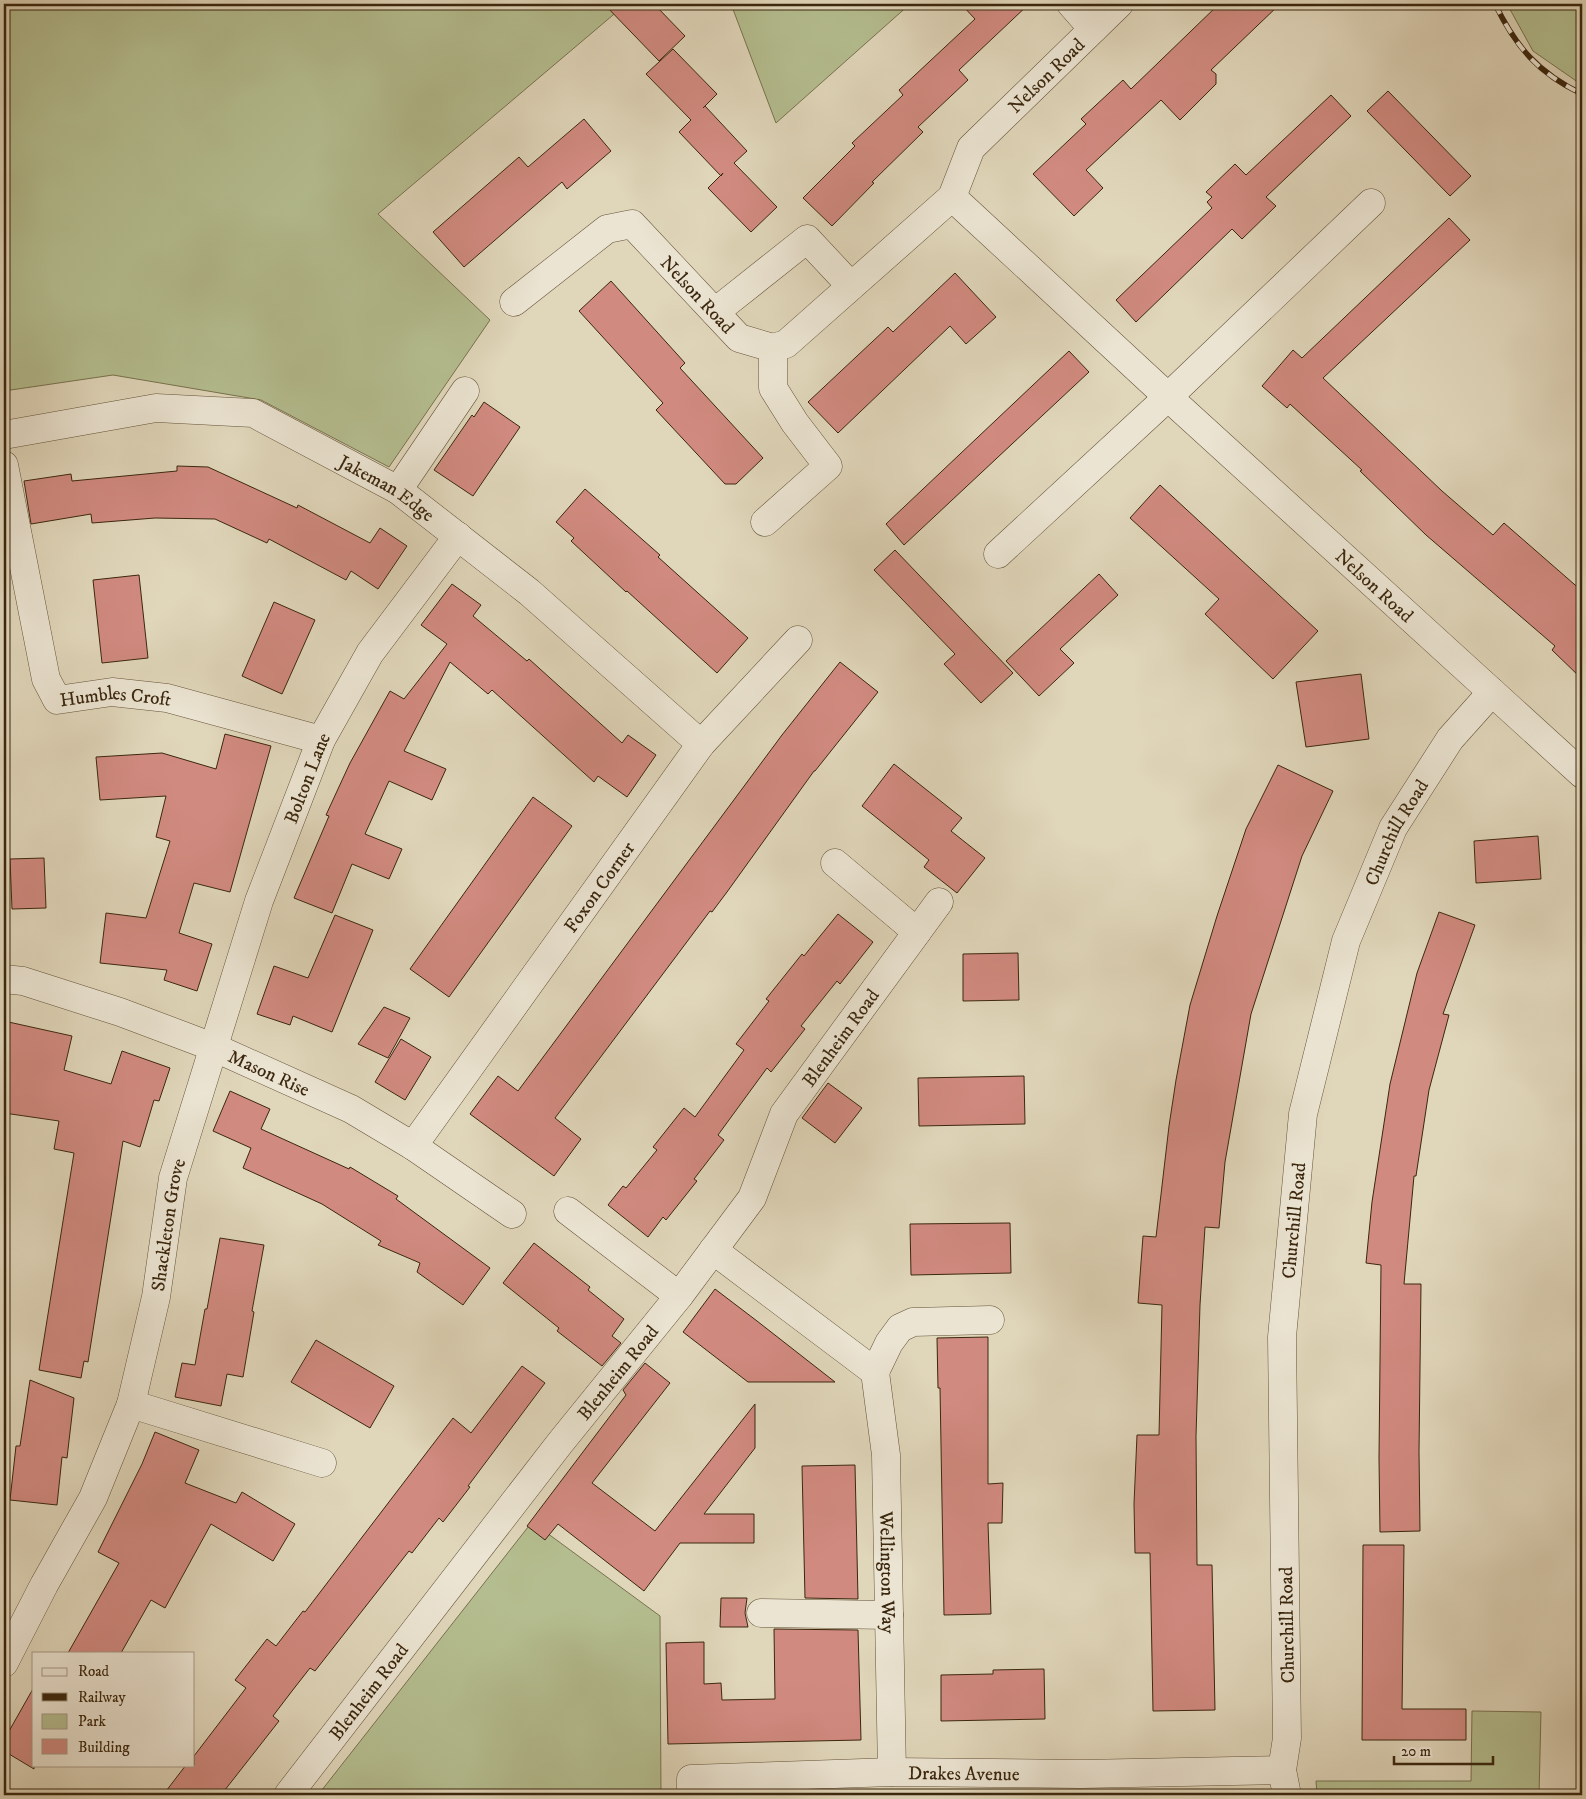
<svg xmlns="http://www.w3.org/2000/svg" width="1586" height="1799" viewBox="0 0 1586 1799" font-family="'IM FELL DW Pica',serif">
	<rect width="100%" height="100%" fill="#e0d6ba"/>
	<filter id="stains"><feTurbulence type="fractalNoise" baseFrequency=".004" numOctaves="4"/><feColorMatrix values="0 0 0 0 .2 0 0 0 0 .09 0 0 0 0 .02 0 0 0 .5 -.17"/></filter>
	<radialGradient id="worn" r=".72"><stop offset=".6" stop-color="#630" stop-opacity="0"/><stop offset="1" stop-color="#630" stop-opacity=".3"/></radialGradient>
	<g fill="#b4bd8f" stroke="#78724e">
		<path d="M 4,4 L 626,4 L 378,214 L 490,320 L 389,467 L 261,400 L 113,375 L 4,391 Z"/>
		<path d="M 731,4 L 910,4 L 776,123 Z"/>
		<path d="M 1507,4 L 1582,4 L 1582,85 L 1533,51 Z"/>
		<path d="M 532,1522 L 660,1616 L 661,1795 L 318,1795 Z"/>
		<path d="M 1472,1711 L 1541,1712 L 1539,1795 L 1317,1795 L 1316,1781 L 1471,1781 Z"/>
	</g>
	<g fill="#d18a80" stroke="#3b270e">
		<path d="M 604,4 L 654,4 L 685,36 L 659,61 Z"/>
		<path d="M 961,4 L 1029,4 L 959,70 L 968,80 L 918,127 L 923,132 L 872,182 L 874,183 L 832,226 L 803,198 L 855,146 L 852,143 L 903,95 L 899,90 L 975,19 Z"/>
		<path d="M 1219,4 L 1280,4 L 1211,70 L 1216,74 L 1216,84 L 1180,120 L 1161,100 L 1086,170 L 1103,188 L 1074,216 L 1033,174 L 1086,124 L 1081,119 L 1123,80 L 1131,89 Z"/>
		<path d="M 673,49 L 717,94 L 703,108 L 705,106 L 747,151 L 734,163 L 777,207 L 751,232 L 708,188 L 723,173 L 721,176 L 679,132 L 691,120 L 646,74 Z"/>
		<path d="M 1388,91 L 1471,176 L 1450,196 L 1367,111 Z"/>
		<path d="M 1331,95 L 1351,116 L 1266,197 L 1276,206 L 1242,239 L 1232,229 L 1136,322 L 1116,300 L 1212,208 L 1207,202 L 1212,197 L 1206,192 L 1235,164 L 1246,175 Z"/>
		<path d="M 584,119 L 611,151 L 567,189 L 562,182 L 464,267 L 433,232 L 519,157 L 528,167 Z"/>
		<path d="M 1449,218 L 1470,240 L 1323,378 L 1442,491 L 1493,535 L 1504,523 L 1582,591 L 1582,679 L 1552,650 L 1555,646 L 1426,535 L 1360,471 L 1362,470 L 1290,404 L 1287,408 L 1262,386 L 1293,350 L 1302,358 Z"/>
		<path d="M 955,273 L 996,317 L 966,344 L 950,326 L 838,433 L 808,402 L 888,327 L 893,332 Z"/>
		<path d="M 611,281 L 685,363 L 680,368 L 763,458 L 736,484 L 725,484 L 656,410 L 663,403 L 579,311 Z"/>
		<path d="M 1069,351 L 1089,372 L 904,545 L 886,524 Z"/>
		<path d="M 484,402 L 520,427 L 473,496 L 434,470 L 472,415 L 474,417 Z"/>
		<path d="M 177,466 L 208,467 L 297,508 L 298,505 L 370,543 L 380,528 L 407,546 L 378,589 L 351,571 L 346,580 L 269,539 L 267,543 L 215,519 L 155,518 L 92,523 L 91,514 L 31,524 L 24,481 L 71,474 L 72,481 L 177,471 Z"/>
		<path d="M 1160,485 L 1318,631 L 1273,679 L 1205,614 L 1219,599 L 1130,518 Z"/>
		<path d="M 585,489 L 660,555 L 658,557 L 748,638 L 717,673 L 627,591 L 626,592 L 571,541 L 574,538 L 556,522 Z"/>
		<path d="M 895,550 L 1013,673 L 981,703 L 944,664 L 955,654 L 874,570 Z"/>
		<path d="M 1099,574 L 1118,595 L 1060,649 L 1074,663 L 1039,696 L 1006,661 Z"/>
		<path d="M 139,575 L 148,658 L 102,663 L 93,580 Z"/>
		<path d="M 452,584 L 481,605 L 473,616 L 527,661 L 529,659 L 622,743 L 628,735 L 656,755 L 627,797 L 598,776 L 594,782 L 492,690 L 488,694 L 450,662 L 404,751 L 446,769 L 432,800 L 389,781 L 365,834 L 402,849 L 389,879 L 352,864 L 332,913 L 294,898 L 329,816 L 326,815 L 350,763 L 390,691 L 404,699 L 447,644 L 421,625 Z"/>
		<path d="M 274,602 L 315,620 L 282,694 L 242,676 Z"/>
		<path d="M 840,662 L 878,692 L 815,771 L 814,771 L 727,892 L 712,912 L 710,911 L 555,1118 L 581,1139 L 554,1176 L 470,1114 L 498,1076 L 518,1091 L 782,735 Z"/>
		<path d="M 1361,674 L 1369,739 L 1306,747 L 1296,682 Z"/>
		<path d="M 225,734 L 271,746 L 230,892 L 194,883 L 179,933 L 212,944 L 197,991 L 164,980 L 167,970 L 100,963 L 106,913 L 146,918 L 170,841 L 156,837 L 166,796 L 100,800 L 96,757 L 162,753 L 216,769 Z"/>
		<path d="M 894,764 L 962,818 L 951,831 L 985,858 L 957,893 L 924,867 L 929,860 L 862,806 Z"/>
		<path d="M 1278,765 L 1333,791 L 1302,856 L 1251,1014 L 1225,1162 L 1219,1228 L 1205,1227 L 1200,1305 L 1196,1436 L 1197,1565 L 1212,1565 L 1215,1710 L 1153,1711 L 1150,1553 L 1135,1553 L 1134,1504 L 1137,1435 L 1159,1435 L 1162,1305 L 1138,1303 L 1143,1236 L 1156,1237 L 1169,1126 L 1176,1080 L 1190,1005 L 1217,916 L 1246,829 Z"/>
		<path d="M 533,797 L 572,826 L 449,997 L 410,969 Z"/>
		<path d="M 1538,836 L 1541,879 L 1476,883 L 1474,841 Z"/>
		<path d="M 44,858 L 46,908 L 12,909 L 10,859 Z"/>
		<path d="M 1439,912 L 1475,925 L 1443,1014 L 1449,1015 L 1429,1090 L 1416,1176 L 1414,1176 L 1404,1284 L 1421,1284 L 1419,1452 L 1420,1531 L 1380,1532 L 1379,1458 L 1381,1265 L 1366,1263 L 1372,1202 L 1390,1084 L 1417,973 Z"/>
		<path d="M 838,914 L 873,942 L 840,984 L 837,981 L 801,1026 L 805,1029 L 771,1072 L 767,1068 L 718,1135 L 724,1140 L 694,1179 L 697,1181 L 666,1220 L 663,1217 L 648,1237 L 608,1205 L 623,1186 L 626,1188 L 657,1150 L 653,1147 L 684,1108 L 695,1117 L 744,1050 L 736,1044 L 769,1001 L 766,999 L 802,954 L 804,956 Z"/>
		<path d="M 335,915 L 373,930 L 332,1032 L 293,1016 L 290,1025 L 257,1014 L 274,966 L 308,978 Z"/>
		<path d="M 1018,953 L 1019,1000 L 963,1001 L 963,954 Z"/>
		<path d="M 384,1007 L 410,1018 L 388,1058 L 358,1044 Z"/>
		<path d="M 4,1021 L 72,1036 L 64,1070 L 111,1084 L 122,1051 L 170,1068 L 159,1101 L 154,1100 L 140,1147 L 123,1141 L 88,1362 L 84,1361 L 81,1378 L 39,1370 L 74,1153 L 54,1149 L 59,1121 L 4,1113 L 8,1076 L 4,1075 Z"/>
		<path d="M 401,1039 L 431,1057 L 405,1100 L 375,1082 Z"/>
		<path d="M 1024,1076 L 1025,1124 L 919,1126 L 918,1078 Z"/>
		<path d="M 828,1083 L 862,1108 L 835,1143 L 802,1118 Z"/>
		<path d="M 230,1091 L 270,1109 L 261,1129 L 349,1169 L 350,1167 L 398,1196 L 396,1199 L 490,1268 L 463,1305 L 417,1272 L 420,1263 L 378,1245 L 381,1241 L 322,1204 L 243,1168 L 251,1148 L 213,1131 Z"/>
		<path d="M 1010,1223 L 1011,1273 L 911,1275 L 910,1224 Z"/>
		<path d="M 220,1238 L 264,1245 L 252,1311 L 254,1312 L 243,1377 L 227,1374 L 221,1406 L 175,1397 L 182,1363 L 195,1365 L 205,1309 L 207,1309 Z"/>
		<path d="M 534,1243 L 590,1287 L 588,1290 L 624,1319 L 612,1336 L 621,1343 L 602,1366 L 557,1331 L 559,1328 L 503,1283 Z"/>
		<path d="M 715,1289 L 757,1321 L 835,1382 L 748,1382 L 718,1359 L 683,1332 Z"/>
		<path d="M 988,1337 L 988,1484 L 1003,1483 L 1002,1523 L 988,1523 L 991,1614 L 944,1615 L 940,1388 L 938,1388 L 937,1338 Z"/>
		<path d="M 316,1340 L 394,1386 L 370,1428 L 291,1382 Z"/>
		<path d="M 645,1363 L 670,1383 L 592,1483 L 655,1531 L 755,1404 L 755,1448 L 704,1514 L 754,1514 L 754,1543 L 680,1543 L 644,1591 L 558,1524 L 545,1540 L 527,1526 L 626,1395 L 623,1390 Z"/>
		<path d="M 522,1366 L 545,1383 L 468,1486 L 470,1487 L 443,1522 L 439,1518 L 412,1553 L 409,1551 L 315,1671 L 310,1668 L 292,1691 L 273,1716 L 279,1721 L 221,1795 L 163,1795 L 186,1765 L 194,1765 L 194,1756 L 246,1688 L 235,1680 L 267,1639 L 276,1646 L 303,1611 L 305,1612 L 453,1418 L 471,1433 Z"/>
		<path d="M 30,1380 L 74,1398 L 67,1458 L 62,1457 L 57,1505 L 10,1500 L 16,1446 L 20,1446 Z"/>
		<path d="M 155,1432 L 199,1450 L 185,1483 L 236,1503 L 242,1492 L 295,1524 L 273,1561 L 211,1524 L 165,1608 L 151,1600 L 121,1653 L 68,1653 L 119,1563 L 98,1552 L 142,1464 Z"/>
		<path d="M 855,1465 L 858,1599 L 805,1598 L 802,1466 Z"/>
		<path d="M 1363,1545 L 1404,1545 L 1402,1709 L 1466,1709 L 1466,1740 L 1362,1740 Z"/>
		<path d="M 721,1598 L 747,1598 L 745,1613 L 748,1627 L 720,1627 Z"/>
		<path d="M 774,1629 L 858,1630 L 861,1740 L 668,1744 L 666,1643 L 704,1642 L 704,1684 L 721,1683 L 722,1700 L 775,1699 Z"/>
		<path d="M 1044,1669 L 1045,1719 L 941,1721 L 941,1675 L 993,1674 L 993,1670 Z"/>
		<path d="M 34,1687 L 34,1769 L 4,1751 L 4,1740 Z"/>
	</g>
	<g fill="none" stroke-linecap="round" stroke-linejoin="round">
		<g stroke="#645339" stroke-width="29">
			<g id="minor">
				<path d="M 1071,4 L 1093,29"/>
				<path id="s1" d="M 952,197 L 1168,397 L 1582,774"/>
				<path id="s2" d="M 514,302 L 607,229 L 632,224 L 739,338 L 773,348 L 786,344 L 952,197 L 971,148 L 1119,4"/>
				<path d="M 715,312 L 807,239 L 851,286"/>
				<path id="s3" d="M 4,435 L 156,408 L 253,413 L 398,490 L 529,592 L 701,744"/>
				<path id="s4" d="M 4,465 L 46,679 L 57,700 L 112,692 L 167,698 L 321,740"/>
				<path d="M 398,490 L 465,391"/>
				<path d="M 765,522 L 828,466 L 795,423 L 773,388 L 773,348"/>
				<path d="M 998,554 L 1168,397 L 1371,203"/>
				<path d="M 835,863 L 917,932"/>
				<path id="s5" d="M 4,979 L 23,981 L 120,1012 L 213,1047 L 351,1109 L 413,1146 L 512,1214"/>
				<path id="s6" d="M 413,1146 L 701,744 L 798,640"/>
				<path d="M 568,1211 L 679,1296"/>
				<path id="s7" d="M 713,1250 L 875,1372 L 886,1455 L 892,1772"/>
				<path d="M 875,1372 L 889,1343 L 900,1328 L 913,1322 L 990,1320"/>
				<path d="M 131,1404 L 322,1463"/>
				<path d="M 761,1613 L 889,1615"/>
				<path id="s8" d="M 4,1663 L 44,1585 L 93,1498 L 131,1404 L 156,1297 L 173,1178 L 259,901 L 321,740 L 370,653 L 458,536"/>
				<path id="s9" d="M 288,1795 L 560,1443 L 679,1296 L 752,1198 L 784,1114 L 939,902"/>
				<path id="s10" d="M 691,1795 L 691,1779 L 892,1772 L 1081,1774 L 1282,1770"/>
				<path id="s11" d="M 1287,1795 L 1282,1770 L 1287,1738 L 1282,1337 L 1303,1114 L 1346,941 L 1393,828 L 1450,739 L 1492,692"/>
			</g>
		</g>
		<use href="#minor" stroke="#ebe4d2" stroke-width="28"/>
		<g stroke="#3b270e" stroke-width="5.5">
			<path id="rail" d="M 1495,4 C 1516,47 1538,73 1582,94"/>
		</g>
		<use href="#rail" stroke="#ebe4d2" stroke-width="4" stroke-dasharray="11" stroke-linecap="butt"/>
	</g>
	<g text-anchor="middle" stroke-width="5" stroke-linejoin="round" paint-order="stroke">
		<g font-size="19" fill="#3b270e" stroke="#ebe4d2">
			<text dy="7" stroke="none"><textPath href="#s2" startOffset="728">Nelson Road</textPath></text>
			<text dy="7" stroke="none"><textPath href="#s2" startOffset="240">Nelson Road</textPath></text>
			<text dy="7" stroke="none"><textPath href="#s3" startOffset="405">Jakeman Edge</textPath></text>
			<text dy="7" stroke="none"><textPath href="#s1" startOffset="574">Nelson Road</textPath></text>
			<text dy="7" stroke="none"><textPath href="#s4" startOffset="301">Humbles Croft</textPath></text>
			<text dy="7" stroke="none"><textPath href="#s8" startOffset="941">Bolton Lane</textPath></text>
			<text dy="7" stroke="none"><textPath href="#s11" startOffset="981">Churchill Road</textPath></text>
			<text dy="7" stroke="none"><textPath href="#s6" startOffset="319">Foxon Corner</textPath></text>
			<text dy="7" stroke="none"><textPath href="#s9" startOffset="941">Blenheim Road</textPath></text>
			<text dy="7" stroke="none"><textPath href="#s5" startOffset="282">Mason Rise</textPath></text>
			<text dy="7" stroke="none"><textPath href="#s11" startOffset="576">Churchill Road</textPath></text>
			<text dy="7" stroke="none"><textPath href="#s8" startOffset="472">Shackleton Grove</textPath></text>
			<text dy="7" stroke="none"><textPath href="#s9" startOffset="536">Blenheim Road</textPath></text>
			<text dy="7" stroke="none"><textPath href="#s7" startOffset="404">Wellington Way</textPath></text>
			<text transform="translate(1286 1625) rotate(-91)" y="7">Churchill Road</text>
			<text dy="7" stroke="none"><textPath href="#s9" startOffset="131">Blenheim Road</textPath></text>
			<text dy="7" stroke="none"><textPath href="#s10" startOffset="289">Drakes Avenue</textPath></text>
		</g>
	</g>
	<rect width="1586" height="1799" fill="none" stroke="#e0d6ba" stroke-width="20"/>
	<rect x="5" y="5" width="1576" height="1789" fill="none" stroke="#3b270e" stroke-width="2.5"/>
	<rect x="10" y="10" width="1566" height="1779" fill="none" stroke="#3b270e"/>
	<rect x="32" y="1652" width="162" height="115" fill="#ebe4d2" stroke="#a59884"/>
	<rect x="42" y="1668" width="25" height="8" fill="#ebe4d2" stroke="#a59884"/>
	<text x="78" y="1676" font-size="15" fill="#3b270e">Road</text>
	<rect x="42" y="1693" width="25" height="8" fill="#3b270e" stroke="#a59884"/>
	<text x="78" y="1702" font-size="15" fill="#3b270e">Railway</text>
	<rect x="42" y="1714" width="25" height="15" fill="#b4bd8f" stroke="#a59884"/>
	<text x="78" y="1726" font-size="15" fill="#3b270e">Park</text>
	<rect x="42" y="1739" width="25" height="15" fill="#d18a80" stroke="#a59884"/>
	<text x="78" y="1752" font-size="15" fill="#3b270e">Building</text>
	<path d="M1394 1756v8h99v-8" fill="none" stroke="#3b270e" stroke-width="2.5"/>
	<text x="1401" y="1756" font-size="15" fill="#3b270e" stroke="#ebe4d2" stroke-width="4" paint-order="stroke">20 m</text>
	<rect width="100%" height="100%" filter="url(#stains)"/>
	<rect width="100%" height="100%" fill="url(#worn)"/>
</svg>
